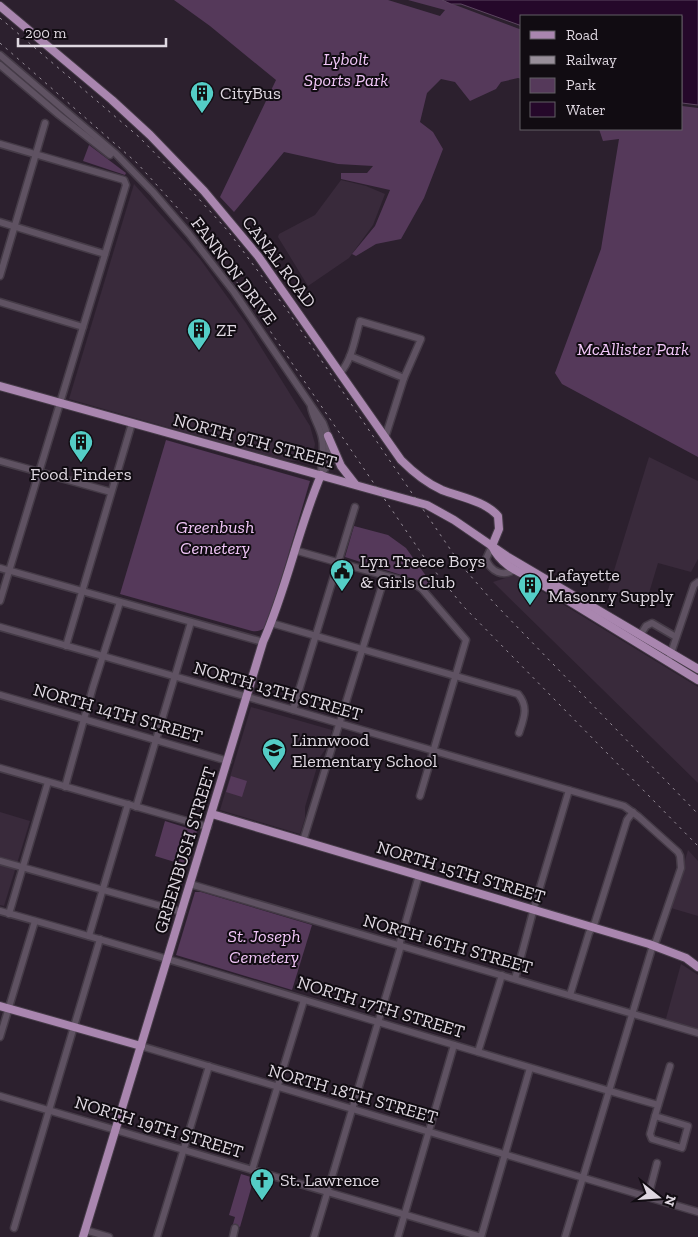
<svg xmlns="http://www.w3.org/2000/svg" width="698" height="1237" viewBox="0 0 698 1237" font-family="'Zilla Slab',serif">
	<rect width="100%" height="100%" fill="#2c202e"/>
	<g fill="#392a3b">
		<path d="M 341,180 L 366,186 L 385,194 L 373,225 L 349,258 L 308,286 L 278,237 L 279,234 L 315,215 Z"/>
		<path d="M 134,184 L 200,259 L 246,323 L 310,426 L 315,444 L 312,460 L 310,462 L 281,460 L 69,399 Z"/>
		<path d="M 649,457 L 698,481 L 698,559 L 691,572 L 658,563 L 646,603 L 627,598 L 608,590 Z"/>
		<path d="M 515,575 L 698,687 L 698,783 L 493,582 Z"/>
		<path d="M 251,707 L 332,730 L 327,747 L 320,757 L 305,807 L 305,818 L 300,834 L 220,810 Z"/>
		<path d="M 0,812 L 30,821 L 4,906 L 0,905 Z"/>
		<path d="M 688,850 L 698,861 L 698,916 L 671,908 Z"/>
		<path d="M 681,964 L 698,975 L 698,1035 L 664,1026 Z"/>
	</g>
	<g fill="#55395a">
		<path d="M 174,0 L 388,0 L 440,16 L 445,10 L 408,0 L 442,0 L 522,30 L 522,79 L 518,78 L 501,82 L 496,89 L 470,101 L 455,82 L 441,79 L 427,93 L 420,122 L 433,132 L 443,149 L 424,198 L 401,239 L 376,244 L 356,256 L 352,254 L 375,226 L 390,190 L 341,179 L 341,173 L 367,173 L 373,166 L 338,164 L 284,152 L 234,212 L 220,197 L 276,80 L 210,26 Z"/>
		<path d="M 682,106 L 698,108 L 698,457 L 562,384 L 555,373 L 601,249 L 619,139 L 603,141 L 599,129 L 682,129 Z"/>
		<path d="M 89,145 L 126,173 L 125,175 L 83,161 Z"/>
		<path d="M 166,440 L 310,481 L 269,621 C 265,629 261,632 252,631 L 120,594 Z"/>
		<path d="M 354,526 L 388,535 L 406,548 L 434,587 L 429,590 L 420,581 L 345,557 Z"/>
		<path d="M 231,776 L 247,781 L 242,797 L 226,792 Z"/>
		<path d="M 165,821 L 197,831 L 188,866 L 155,856 Z"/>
		<path d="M 195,892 L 201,892 L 312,925 L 292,990 L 176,955 Z"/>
		<path d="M 241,1174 L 254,1178 L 240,1227 L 233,1224 L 235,1217 L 229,1215 Z"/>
	</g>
	<path fill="#25082a" stroke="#5d4661" d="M 442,0 L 698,0 L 698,105 L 682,103 L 682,16 L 522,16 L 522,26 L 461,4 L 451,4 Z"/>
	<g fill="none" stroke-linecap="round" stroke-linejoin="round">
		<g stroke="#453b47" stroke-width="9">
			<g id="minor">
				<path d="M 0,55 L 116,154 L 153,192 L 189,234 L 234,292 L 323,423 C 330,439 333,460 321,475"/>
				<path d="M 0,65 L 59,115 L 110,155"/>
				<path d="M 0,144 L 124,180 L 126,185 L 0,601"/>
				<path d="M 0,222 L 105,254"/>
				<path d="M 0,276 L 45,123"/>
				<path d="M 0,302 L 83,327"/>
				<path d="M 350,356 L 404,378"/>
				<path d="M 340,373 C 352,360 355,338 360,321 L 421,339 L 404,378 L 385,438"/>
				<path d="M 311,407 C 313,418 320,427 322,438 C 325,450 321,462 321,475"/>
				<path d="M 0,461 L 111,492"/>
				<path d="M 492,546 L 486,559 C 491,572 503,577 514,570"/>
				<path d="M 294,550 L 415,584 L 422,589 L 466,640 L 420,796"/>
				<path d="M 0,568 L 263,642"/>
				<path d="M 271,623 L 518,694 C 529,707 524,718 519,733"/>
				<path d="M 0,627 L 283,707 L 624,806 L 639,817 L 678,852 L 680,856 L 681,868 L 656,941 L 653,945 L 565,1237"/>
				<path d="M 641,634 L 646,626 L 652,623 L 676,637"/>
				<path d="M 66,646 L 132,423"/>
				<path d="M 668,662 L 694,585 L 698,582"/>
				<path d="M 0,695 L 228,761"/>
				<path d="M 293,710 L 355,507"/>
				<path d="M 0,768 L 208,827"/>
				<path d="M 65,787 L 93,687 L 120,602"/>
				<path d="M 136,807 L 191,622"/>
				<path d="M 303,841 L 385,576"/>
				<path d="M 0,861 L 182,912"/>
				<path d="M 190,884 L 698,1033"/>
				<path d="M 0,911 C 220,972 438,1042 658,1105"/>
				<path d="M 9,914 L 48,782"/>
				<path d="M 89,936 L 128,804"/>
				<path d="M 515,979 L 535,904 L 569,790"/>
				<path d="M 570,995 L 589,933 L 595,922 L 627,820 L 633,812"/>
				<path d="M 0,1037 L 35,921"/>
				<path d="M 141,1046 L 698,1212"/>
				<path d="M 478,1052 L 502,975"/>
				<path d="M 0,1096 L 481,1237"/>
				<path d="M 655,1116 L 688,1126 L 682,1148 L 652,1139 L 650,1134 Z"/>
				<path d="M 655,1116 L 670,1066"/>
				<path d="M 252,1170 L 304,1000"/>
				<path d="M 648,1197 L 657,1163"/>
				<path d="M 14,1228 L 100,939"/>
				<path d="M 85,1230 L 109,1237"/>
				<path d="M 157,1237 L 209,1066"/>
				<path d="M 233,1237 L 235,1228"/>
				<path d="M 314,1237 L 400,949 L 400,942 L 419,875"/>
				<path d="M 398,1237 L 454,1045"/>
				<path d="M 481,1237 L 530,1068"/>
			</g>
		</g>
		<g stroke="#453b47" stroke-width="10">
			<g id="major">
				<path d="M 0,6 L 112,100 L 150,135 L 204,191 L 258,256 L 401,460 C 413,472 426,483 442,490 C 460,497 485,501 498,516 L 499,529 L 492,546"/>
				<path d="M 0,386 L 427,505 L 454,520 L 508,557 L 698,669"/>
				<path d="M 328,436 L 341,466 L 355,484"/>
				<path d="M 492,546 C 500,564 516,571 533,579 L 698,680"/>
				<path d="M 212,814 L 649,944 L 686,958 L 698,967"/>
				<path d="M 0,1006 L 141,1046"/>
				<path d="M 83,1237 L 263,642 C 287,588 298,529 321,475"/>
			</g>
		</g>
		<use href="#minor" stroke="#5f5262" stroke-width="6"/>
		<use href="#major" stroke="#a986af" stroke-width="8"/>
		<g stroke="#988f9a" stroke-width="1" stroke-dasharray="2.5 5" stroke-linecap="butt">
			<path d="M 0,18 L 139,137 L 188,187 L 228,231 L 287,310 L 461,565 L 496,605 L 698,814"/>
			<path d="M 0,43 L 137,163 L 201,234 L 230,272 L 426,560 L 463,606 L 698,846"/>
		</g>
	</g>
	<defs>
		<g id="building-pin" transform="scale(1.25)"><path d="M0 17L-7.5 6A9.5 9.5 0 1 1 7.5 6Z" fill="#54cdc6" stroke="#110c12"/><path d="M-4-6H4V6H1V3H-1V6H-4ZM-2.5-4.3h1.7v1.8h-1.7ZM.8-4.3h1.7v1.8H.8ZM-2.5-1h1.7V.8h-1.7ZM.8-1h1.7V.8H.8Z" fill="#111"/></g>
		<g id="civic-pin" transform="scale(1.25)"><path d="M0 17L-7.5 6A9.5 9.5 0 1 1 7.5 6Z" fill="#54cdc6" stroke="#110c12"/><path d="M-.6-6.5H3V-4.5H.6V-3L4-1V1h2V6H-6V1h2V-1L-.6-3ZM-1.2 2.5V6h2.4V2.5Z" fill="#111"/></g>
		<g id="school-pin" transform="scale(1.25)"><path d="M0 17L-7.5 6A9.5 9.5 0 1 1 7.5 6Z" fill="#54cdc6" stroke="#110c12"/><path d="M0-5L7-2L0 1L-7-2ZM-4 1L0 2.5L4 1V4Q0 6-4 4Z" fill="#111"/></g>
		<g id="church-pin" transform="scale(1.25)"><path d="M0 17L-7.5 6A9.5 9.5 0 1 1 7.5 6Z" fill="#54cdc6" stroke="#110c12"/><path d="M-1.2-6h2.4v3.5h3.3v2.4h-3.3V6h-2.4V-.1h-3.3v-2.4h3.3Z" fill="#111"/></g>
	</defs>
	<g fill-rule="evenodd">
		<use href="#building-pin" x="202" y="93"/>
		<use href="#building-pin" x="199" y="330"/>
		<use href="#building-pin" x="81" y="442"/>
		<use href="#civic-pin" x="342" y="571"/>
		<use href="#building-pin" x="530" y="585"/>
		<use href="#school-pin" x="274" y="750"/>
		<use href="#church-pin" x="262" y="1180"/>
	</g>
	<g text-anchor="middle" stroke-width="4" stroke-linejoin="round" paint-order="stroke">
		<g font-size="18" font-style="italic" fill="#f1c6f8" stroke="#110c12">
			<text x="346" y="65">Lybolt<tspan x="346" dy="21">Sports Park</tspan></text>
			<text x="633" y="355">McAllister Park</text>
			<text x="215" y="533">Greenbush<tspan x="215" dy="21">Cemetery</tspan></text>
			<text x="264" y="942">St. Joseph<tspan x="264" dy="21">Cemetery</tspan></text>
		</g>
		<g font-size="18" fill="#dfd8e1" stroke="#110c12" text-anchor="start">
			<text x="220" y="99">CityBus</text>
			<text x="216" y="336">ZF</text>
			<text x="81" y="480" text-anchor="middle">Food Finders</text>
			<text x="360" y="567">Lyn Treece Boys<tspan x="360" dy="21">&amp; Girls Club</tspan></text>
			<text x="548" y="581">Lafayette<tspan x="548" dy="21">Masonry Supply</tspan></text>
			<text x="292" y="746">Linnwood<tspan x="292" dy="21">Elementary School</tspan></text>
			<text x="280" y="1186">St. Lawrence</text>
		</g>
		<g font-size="18" fill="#dfd8e1" stroke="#110c12">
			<text transform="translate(279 262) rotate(53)" y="6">CANAL ROAD</text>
			<text transform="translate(234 271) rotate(53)" y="6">FANNON DRIVE</text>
			<text transform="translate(255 441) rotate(15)" y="6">NORTH 9TH STREET</text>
			<text transform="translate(278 691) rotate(16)" y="6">NORTH 13TH STREET</text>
			<text transform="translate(118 713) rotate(16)" y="6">NORTH 14TH STREET</text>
			<text transform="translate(185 850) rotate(-73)" y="6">GREENBUSH STREET</text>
			<text transform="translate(461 872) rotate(17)" y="6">NORTH 15TH STREET</text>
			<text transform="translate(448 944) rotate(16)" y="6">NORTH 16TH STREET</text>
			<text transform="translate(381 1007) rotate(17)" y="6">NORTH 17TH STREET</text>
			<text transform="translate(353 1094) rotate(16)" y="6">NORTH 18TH STREET</text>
			<text transform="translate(159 1127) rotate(17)" y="6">NORTH 19TH STREET</text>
		</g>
	</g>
	<rect x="520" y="15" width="162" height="115" fill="#110c12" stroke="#635e65"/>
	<rect x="530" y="31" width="25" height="8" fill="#a986af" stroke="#635e65"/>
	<text x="566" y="40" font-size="15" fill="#dfd8e1">Road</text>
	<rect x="530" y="56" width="25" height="8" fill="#988f9a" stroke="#635e65"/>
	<text x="566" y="65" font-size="15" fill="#dfd8e1">Railway</text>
	<rect x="530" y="78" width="25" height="15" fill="#55395a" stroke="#635e65"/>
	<text x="566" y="90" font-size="15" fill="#dfd8e1">Park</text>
	<rect x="530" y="102" width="25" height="15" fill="#25082a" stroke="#635e65"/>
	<text x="566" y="115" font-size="15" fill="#dfd8e1">Water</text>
	<g transform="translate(658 1197) rotate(107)" stroke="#110c12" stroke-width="4" paint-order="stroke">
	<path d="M0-4L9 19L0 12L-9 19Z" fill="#dfd8e1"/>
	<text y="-8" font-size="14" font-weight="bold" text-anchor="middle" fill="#dfd8e1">N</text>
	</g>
	<path d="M18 38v8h148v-8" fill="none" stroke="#dfd8e1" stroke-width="2.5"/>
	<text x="25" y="38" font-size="15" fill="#dfd8e1" stroke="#110c12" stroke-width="4" paint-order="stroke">200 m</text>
</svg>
